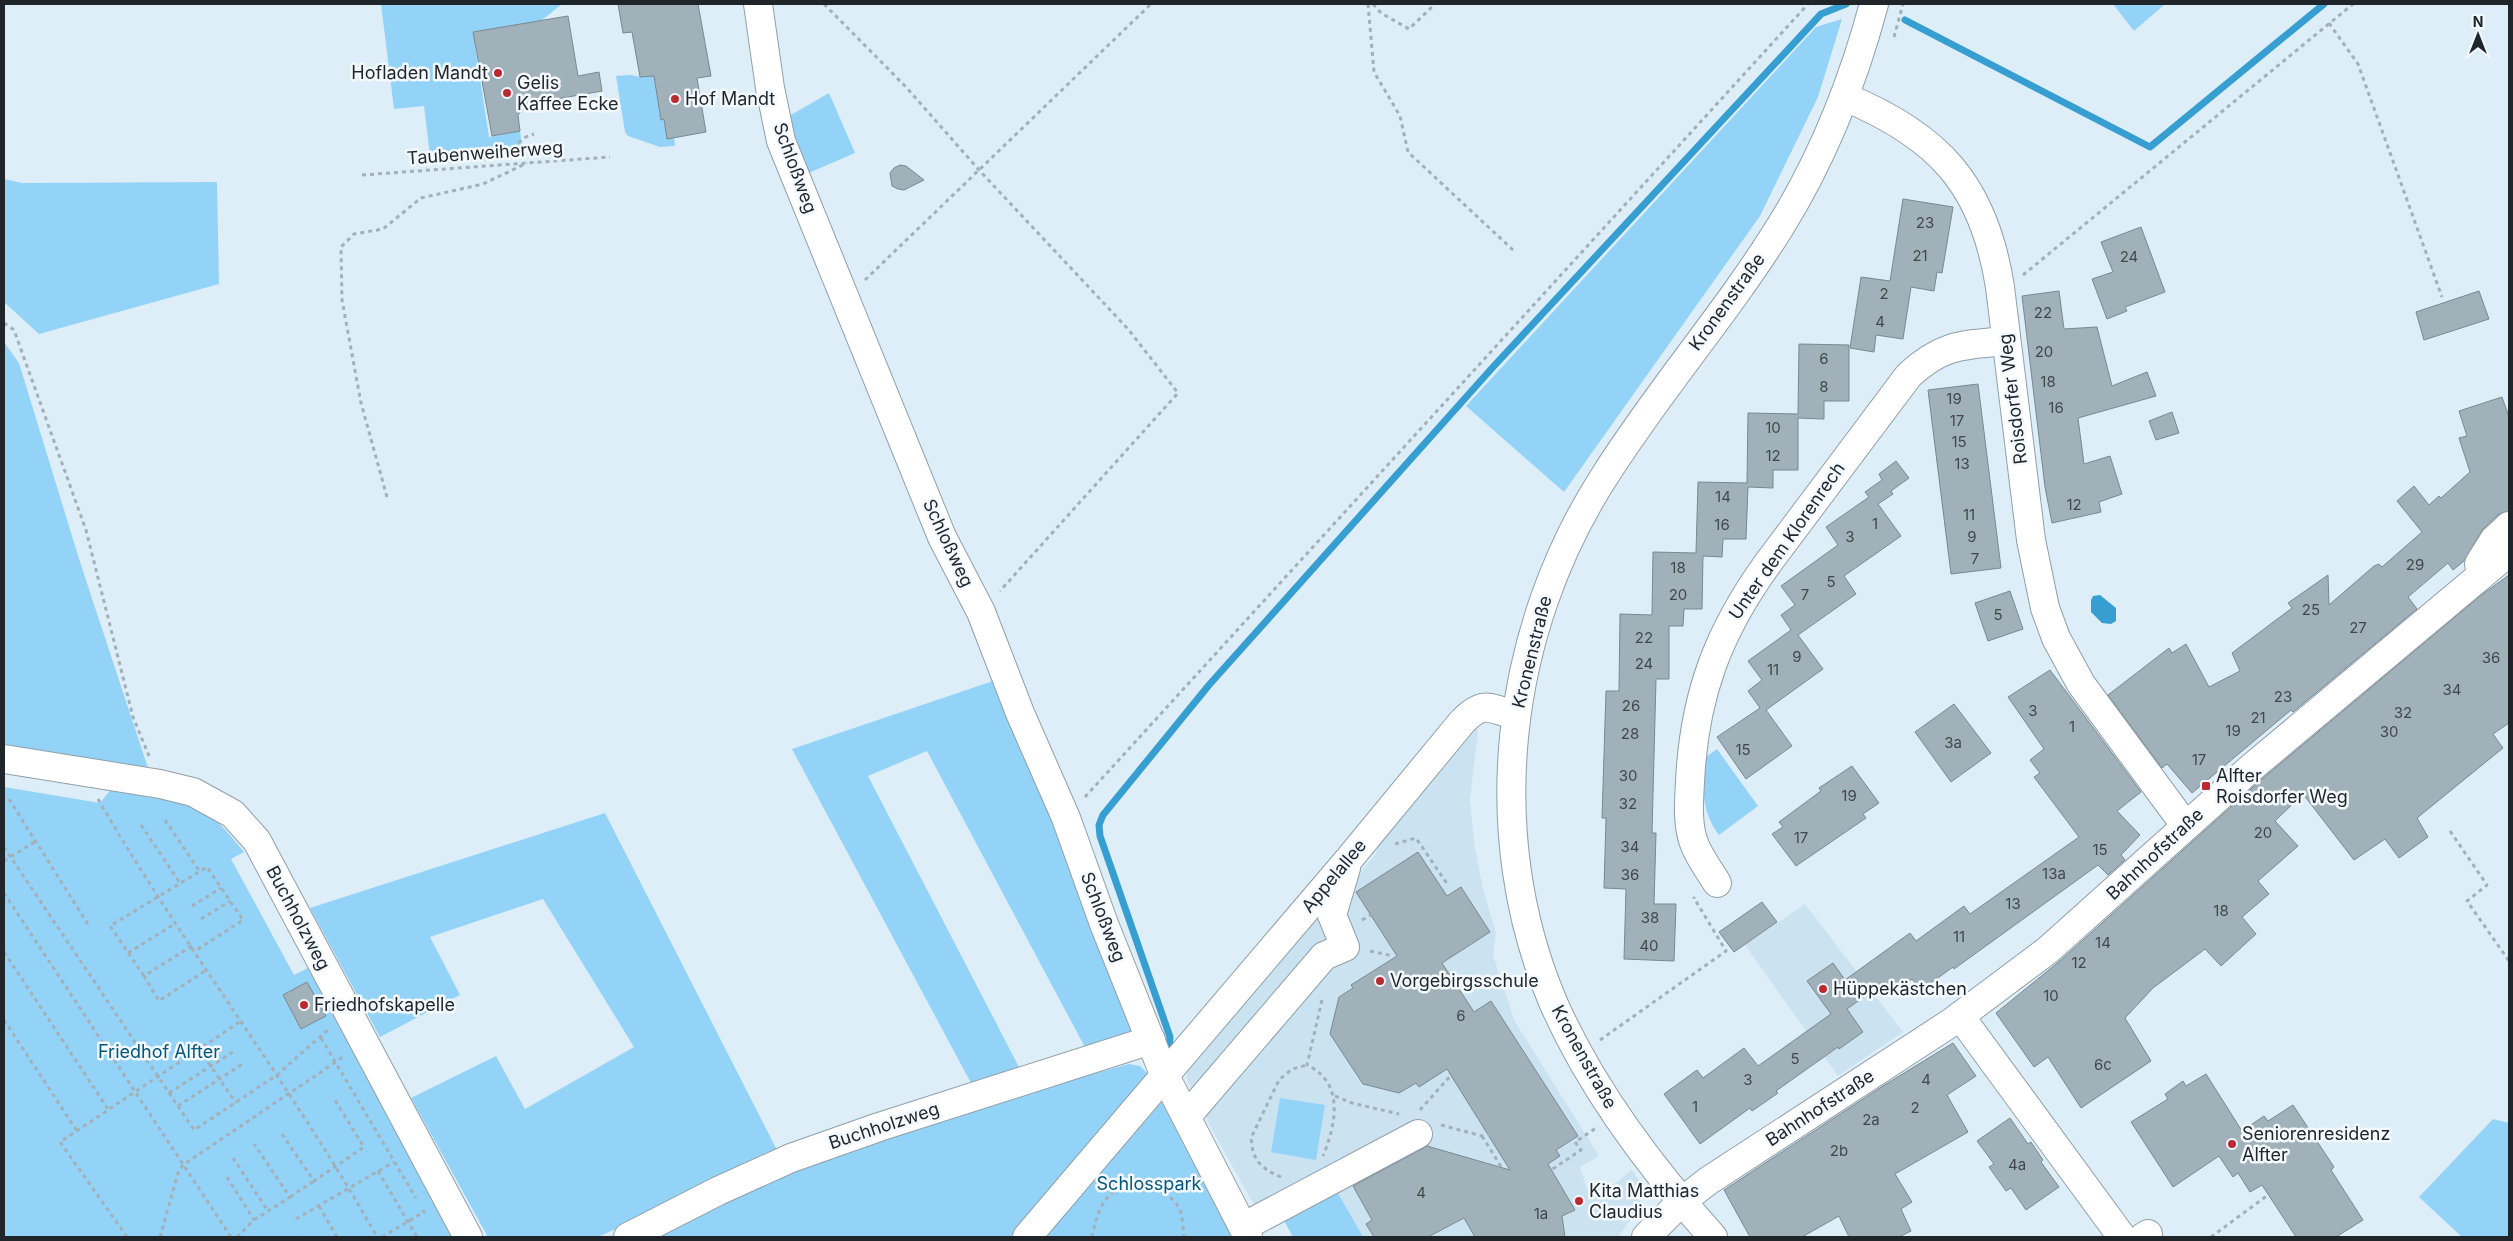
<svg xmlns="http://www.w3.org/2000/svg" width="2513" height="1241" viewBox="0 0 2513 1241" font-family="Inter,sans-serif">
	<rect width="100%" height="100%" fill="#ddeef8"/>
	<g fill="#cbe3f1">
		<path d="M 1472,724 L 1478,732 L 1470,799 L 1474,843 L 1483,889 L 1496,933 L 1493,955 L 1514,1020 L 1599,1156 L 1580,1167 L 1586,1186 L 1596,1198 L 1632,1170 L 1639,1180 L 1641,1193 L 1639,1208 L 1618,1237 L 1293,1237 L 1278,1209 L 1258,1212 L 1204,1115 L 1187,1080 L 1187,1067 L 1320,906 L 1347,887 L 1374,856 L 1391,818 Z"/>
		<path d="M 1805,904 L 1903,1032 L 1838,1076 L 1745,945 Z"/>
	</g>
	<g fill="#94d3f8">
		<path d="M 381,4 L 562,4 L 541,21 L 473,32 L 489,137 L 520,131 L 523,158 L 431,164 L 424,106 L 394,109 Z"/>
		<path d="M 2113,4 L 2165,4 L 2134,31 Z"/>
		<path d="M 1842,19 L 1818,97 L 1760,216 L 1564,492 L 1466,406 L 1816,27 Z"/>
		<path d="M 631,75 L 640,77 L 655,76 L 661,119 L 664,119 L 667,138 L 674,137 L 675,146 L 660,147 L 628,136 L 625,132 L 616,76 Z"/>
		<path d="M 829,93 L 855,153 L 804,175 L 784,119 Z"/>
		<path d="M 4,179 L 22,183 L 217,182 L 219,284 L 39,334 L 4,302 Z"/>
		<path d="M 4,342 L 19,363 L 80,562 L 149,771 L 4,744 Z"/>
		<path d="M 996,680 L 1137,1037 L 1087,1051 L 927,751 L 868,776 L 1020,1069 L 971,1083 L 792,749 Z"/>
		<path d="M 1717,749 L 1758,806 L 1719,835 C 1701,811 1703,788 1703,759 Z"/>
		<path d="M 4,787 L 100,803 L 112,788 C 141,793 185,797 209,815 C 223,825 233,839 244,852 L 231,859 L 294,975 L 308,968 L 338,1010 L 459,1237 L 4,1237 Z"/>
		<path d="M 605,813 L 779,1154 L 598,1237 L 488,1237 L 411,1098 L 496,1056 L 525,1109 L 634,1047 L 543,899 L 430,937 L 460,995 L 380,1037 L 310,908 Z"/>
		<path d="M 1129,1064 L 1140,1066 L 1149,1075 L 1017,1237 L 651,1237 L 718,1199 L 915,1123 Z"/>
		<path d="M 1280,1098 L 1325,1105 L 1316,1160 L 1271,1152 Z"/>
		<path d="M 1156,1102 L 1161,1102 L 1166,1108 L 1237,1237 L 1039,1237 Z"/>
		<path d="M 2493,1119 L 2509,1123 L 2509,1237 L 2462,1237 L 2419,1197 Z"/>
		<path d="M 1331,1181 L 1363,1237 L 1293,1237 L 1278,1209 Z"/>
	</g>
	<path fill="#379ed1" d="M 2100,595 L 2116,608 L 2116,621 L 2111,624 L 2102,623 L 2091,612 L 2091,600 L 2093,596 Z"/>
	<g fill="none" stroke-linecap="round" stroke-linejoin="round">
		<g stroke="#379ed1" stroke-width="7">
			<path d="M 1905,20 L 2150,147 L 2324,4"/>
			<path d="M 1169,1048 L 1170,1037 L 1100,836 L 1099,825 L 1103,815 L 1209,685 L 1493,367 L 1821,14 L 1846,4"/>
		</g>
	</g>
	<g fill="#a1b1ba" stroke="#798891">
		<path d="M 618,4 L 698,4 L 711,76 L 697,78 L 706,132 L 667,139 L 664,119 L 661,120 L 654,76 L 640,77 L 632,32 L 623,33 Z"/>
		<path d="M 568,16 L 578,76 L 599,72 L 602,91 L 528,104 L 518,115 L 520,131 L 492,136 L 473,32 Z"/>
		<path d="M 900,165 L 906,166 L 924,180 L 904,190 L 898,189 L 892,186 L 890,173 L 894,168 Z"/>
		<path d="M 1903,199 L 1953,207 L 1942,273 L 1937,272 L 1934,291 L 1911,287 L 1903,339 L 1876,335 L 1874,352 L 1850,348 L 1861,277 L 1890,281 Z"/>
		<path d="M 2141,227 L 2165,292 L 2125,307 L 2127,311 L 2107,319 L 2092,279 L 2113,272 L 2101,242 Z"/>
		<path d="M 2059,291 L 2064,329 L 2097,327 L 2112,386 L 2147,372 L 2156,396 L 2078,418 L 2084,464 L 2110,456 L 2122,494 L 2099,502 L 2101,512 L 2052,523 L 2045,487 L 2022,296 Z"/>
		<path d="M 2479,291 L 2489,319 L 2424,340 L 2416,312 Z"/>
		<path d="M 1799,344 L 1849,345 L 1849,401 L 1824,401 L 1824,419 L 1798,418 L 1798,470 L 1773,470 L 1773,488 L 1748,487 L 1746,539 L 1723,539 L 1722,557 L 1703,556 L 1702,609 L 1684,609 L 1683,626 L 1669,626 L 1669,679 L 1656,679 L 1652,833 L 1656,833 L 1654,904 L 1676,904 L 1674,961 L 1624,959 L 1626,889 L 1604,888 L 1606,818 L 1602,818 L 1606,691 L 1619,691 L 1620,614 L 1652,615 L 1653,552 L 1696,553 L 1698,482 L 1747,483 L 1748,413 L 1798,414 Z"/>
		<path d="M 1978,384 L 2001,568 L 1951,574 L 1928,390 Z"/>
		<path d="M 2502,397 L 2509,417 L 2509,511 L 2499,514 L 2483,529 L 2464,561 L 2453,570 L 2448,563 L 2408,597 L 2417,609 L 2293,712 L 2291,710 L 2192,793 L 2167,764 L 2162,768 L 2108,695 L 2169,648 L 2172,653 L 2186,644 L 2209,687 L 2240,671 L 2232,653 L 2292,608 L 2288,603 L 2328,575 L 2329,605 L 2374,566 L 2379,564 L 2382,567 L 2422,532 L 2397,501 L 2414,486 L 2429,505 L 2439,496 L 2441,498 L 2470,472 L 2459,438 L 2467,436 L 2459,411 Z"/>
		<path d="M 2172,412 L 2179,433 L 2156,440 L 2149,421 Z"/>
		<path d="M 1896,461 L 1909,478 L 1891,491 L 1893,494 L 1878,504 L 1901,536 L 1844,576 L 1856,594 L 1798,635 L 1823,669 L 1766,710 L 1792,746 L 1746,779 L 1717,737 L 1760,708 L 1748,691 L 1762,680 L 1748,661 L 1791,630 L 1781,615 L 1795,605 L 1781,586 L 1838,545 L 1826,527 L 1869,497 L 1865,492 L 1882,480 L 1879,474 Z"/>
		<path d="M 2509,575 L 2509,723 L 2493,734 L 2503,748 L 2417,818 L 2428,837 L 2399,858 L 2385,839 L 2354,860 L 2303,794 L 2275,821 L 2298,846 L 2258,881 L 2269,894 L 2242,917 L 2256,934 L 2221,966 L 2205,949 L 2153,988 L 2125,1018 L 2151,1061 L 2081,1108 L 2048,1057 L 2034,1067 L 1996,1013 L 2061,960 L 2262,779 L 2480,596 Z"/>
		<path d="M 2010,591 L 2023,629 L 1988,641 L 1975,603 Z"/>
		<path d="M 2050,670 L 2141,792 L 2117,811 L 2140,835 L 2121,855 L 2125,860 L 2108,875 L 2098,865 L 1954,969 L 1953,967 L 1921,990 L 1912,979 L 1892,993 L 1884,982 L 1847,1009 L 1863,1032 L 1839,1049 L 1838,1047 L 1776,1091 L 1778,1093 L 1752,1111 L 1750,1108 L 1700,1144 L 1664,1094 L 1697,1070 L 1703,1078 L 1744,1048 L 1758,1066 L 1831,1014 L 1807,981 L 1833,963 L 1845,980 L 1910,933 L 1916,941 L 1964,906 L 1970,914 L 2079,837 L 2034,777 L 2040,773 L 2030,760 L 2044,749 L 2008,697 Z"/>
		<path d="M 1954,704 L 1991,753 L 1951,782 L 1915,732 Z"/>
		<path d="M 1852,766 L 1879,803 L 1863,814 L 1866,818 L 1796,866 L 1772,834 L 1783,827 L 1779,822 L 1821,791 L 1819,788 Z"/>
		<path d="M 1418,852 L 1447,896 L 1461,887 L 1490,932 L 1442,963 L 1474,1012 L 1491,1001 L 1578,1136 L 1556,1150 L 1560,1156 L 1548,1164 L 1575,1210 L 1562,1216 L 1565,1237 L 1475,1237 L 1464,1218 L 1428,1237 L 1374,1237 L 1366,1224 L 1372,1220 L 1353,1186 L 1427,1146 L 1510,1170 L 1447,1069 L 1419,1087 L 1416,1083 L 1399,1093 L 1363,1084 L 1330,1034 L 1339,997 L 1353,988 L 1351,985 L 1397,956 L 1356,892 Z"/>
		<path d="M 1762,902 L 1777,922 L 1734,952 L 1719,932 Z"/>
		<path d="M 307,982 L 326,1016 L 301,1029 L 283,995 Z"/>
		<path d="M 1953,1043 L 1976,1076 L 1947,1095 L 1968,1132 L 1895,1174 L 1912,1202 L 1901,1209 L 1911,1231 L 1899,1237 L 1849,1237 L 1839,1216 L 1802,1237 L 1750,1237 L 1724,1190 L 1883,1086 Z"/>
		<path d="M 2206,1074 L 2242,1131 L 2264,1116 L 2268,1121 L 2293,1105 L 2334,1167 L 2331,1170 L 2363,1220 L 2336,1237 L 2296,1237 L 2262,1185 L 2250,1192 L 2238,1173 L 2233,1177 L 2219,1156 L 2173,1187 L 2131,1122 L 2168,1099 L 2165,1094 L 2183,1081 L 2186,1086 Z"/>
		<path d="M 2010,1118 L 2028,1144 L 2031,1142 L 2043,1160 L 2041,1162 L 2059,1187 L 2026,1210 L 2011,1188 L 2006,1191 L 1989,1167 L 1994,1164 L 1977,1141 Z"/>
	</g>
	<g fill="none" stroke-linecap="round" stroke-linejoin="round">
		<g stroke="#909fa8" stroke-width="30">
			<g id="minor">
				<path d="M 758,4 L 770,88 L 781,141 L 942,537 L 981,612 L 1020,713 L 1066,818 L 1104,924 L 1164,1074 L 1248,1237"/>
				<path d="M 1845,97 C 1939,136 1984,185 2000,287 L 2031,540 L 2045,608 L 2056,638 L 2081,684 L 2185,825"/>
				<path d="M 2479,564 L 2494,540 L 2509,526"/>
				<path d="M 4,759 L 160,784 L 193,792 L 233,814 L 257,841 L 468,1237"/>
				<path d="M 1717,883 C 1709,870 1699,857 1694,843 C 1687,825 1689,801 1690,782 C 1694,696 1718,632 1768,563 L 1909,375 C 1943,344 1962,345 2006,341"/>
				<path d="M 1960,1016 L 2122,1237"/>
				<path d="M 1187,1116 L 1324,956 L 1345,947 L 1332,915 L 1346,868"/>
				<path d="M 1243,1227 L 1418,1134"/>
				<path d="M 628,1237 L 718,1191 L 791,1158 L 879,1127 L 1151,1040"/>
				<path d="M 1027,1237 L 1349,859 L 1462,722 C 1484,699 1489,709 1516,715"/>
				<path d="M 1646,1237 L 1681,1202 L 1708,1181 L 1952,1022 L 2048,950 L 2252,767 L 2509,552"/>
				<path d="M 1713,1237 C 1650,1167 1591,1089 1553,1002 C 1481,832 1505,631 1604,477 C 1658,391 1726,314 1780,227 C 1823,158 1853,82 1874,4"/>
				<path d="M 2143,1237 L 2148,1234"/>
			</g>
		</g>
		<g stroke="#a3b0b8" stroke-width="3" stroke-dasharray="4 4" stroke-linecap="butt">
			<path d="M 824,4 L 906,87 L 979,170 L 1128,329 L 1178,393 L 1000,591"/>
			<path d="M 1368,4 L 1374,72 L 1400,116 L 1408,152 L 1513,250"/>
			<path d="M 1373,4 L 1381,13 L 1409,29 L 1435,4"/>
			<path d="M 2329,23 L 2358,64 L 2442,297"/>
			<path d="M 1894,37 L 1903,4"/>
			<path d="M 499,156 C 516,154 516,138 534,134"/>
			<path d="M 362,175 L 610,157"/>
			<path d="M 2023,275 L 2353,4"/>
			<path d="M 865,280 L 1151,4"/>
			<path d="M 4,323 L 14,330 L 86,530 L 133,717 L 149,756"/>
			<path d="M 387,497 L 361,403 L 342,300 L 341,247 L 354,234 L 383,229 L 421,198 L 483,184 L 527,163"/>
			<path d="M 1085,797 L 1808,4"/>
			<path d="M 9,799 L 89,926"/>
			<path d="M 98,799 C 185,949 292,1086 377,1237"/>
			<path d="M 165,820 L 200,872"/>
			<path d="M 141,825 L 180,883"/>
			<path d="M 2450,831 L 2487,885 L 2467,901 L 2509,961"/>
			<path d="M 1395,844 L 1416,838 L 1448,885"/>
			<path d="M 4,847 L 194,1130 L 277,1075 L 329,1029"/>
			<path d="M 4,861 L 36,841"/>
			<path d="M 4,893 L 231,1237"/>
			<path d="M 192,906 L 221,888"/>
			<path d="M 201,919 L 230,901"/>
			<path d="M 1362,920 L 1371,915"/>
			<path d="M 192,946 L 144,976 L 159,1001 L 208,969"/>
			<path d="M 1370,951 L 1393,956"/>
			<path d="M 4,952 L 108,1109"/>
			<path d="M 128,953 L 176,923"/>
			<path d="M 144,976 L 110,926 L 207,867 L 243,920 L 195,951"/>
			<path d="M 1322,1000 L 1307,1065 C 1345,1083 1336,1124 1323,1156"/>
			<path d="M 4,1020 L 77,1131"/>
			<path d="M 321,1038 L 416,1198"/>
			<path d="M 1600,1040 L 1726,951 L 1694,898 L 1695,897"/>
			<path d="M 199,1049 L 236,1103"/>
			<path d="M 169,1093 L 236,1050"/>
			<path d="M 1335,1096 L 1352,1103 L 1399,1114"/>
			<path d="M 178,1106 L 244,1063"/>
			<path d="M 1420,1110 L 1469,1055"/>
			<path d="M 1441,1125 L 1482,1136 L 1497,1132"/>
			<path d="M 282,1134 L 314,1181 L 364,1147 L 333,1097"/>
			<path d="M 1482,1136 L 1513,1186 L 1526,1187 L 1581,1150 L 1575,1142 L 1596,1128"/>
			<path d="M 233,1158 L 268,1211"/>
			<path d="M 378,1171 L 417,1237"/>
			<path d="M 227,1177 L 254,1220"/>
			<path d="M 1281,1177 L 1268,1171 L 1259,1163 L 1253,1153 L 1251,1138 L 1279,1080 L 1292,1069 L 1307,1065"/>
			<path d="M 290,1197 L 314,1181"/>
			<path d="M 319,1206 L 337,1237"/>
			<path d="M 296,1219 L 394,1162"/>
			<path d="M 297,1236 L 298,1237"/>
			<path d="M 127,1237 L 60,1142 L 241,1021"/>
			<path d="M 160,1237 L 178,1173 L 183,1165 L 343,1057"/>
			<path d="M 237,1237 L 254,1220 L 290,1197 L 254,1144"/>
			<path d="M 382,1237 L 424,1212 L 423,1210"/>
			<path d="M 1092,1237 C 1095,1223 1098,1209 1107,1198 C 1128,1175 1167,1184 1180,1210 C 1183,1218 1183,1229 1184,1237"/>
			<path d="M 2211,1237 L 2268,1195"/>
		</g>
		<use href="#minor" stroke="#fff" stroke-width="28"/>
	</g>
	<g fill="#ba2a30" stroke="#f3f9fe" stroke-width="2">
		<circle cx="498" cy="73" r="5"/>
		<circle cx="507" cy="93" r="5"/>
		<circle cx="675" cy="99" r="5"/>
		<rect x="2201" y="781" width="10" height="10" rx="2.5"/>
		<circle cx="1380" cy="981" r="5"/>
		<circle cx="1823" cy="989" r="5"/>
		<circle cx="304" cy="1005" r="5"/>
		<circle cx="2232" cy="1144" r="5"/>
		<circle cx="1579" cy="1201" r="5"/>
	</g>
	<g text-anchor="middle" stroke-width="5" stroke-linejoin="round" paint-order="stroke">
		<g font-size="15" fill="#40484d">
			<text x="1925" y="228">23</text>
			<text x="1920" y="261">21</text>
			<text x="2129" y="262">24</text>
			<text x="1884" y="299">2</text>
			<text x="2043" y="318">22</text>
			<text x="1880" y="327">4</text>
			<text x="2044" y="357">20</text>
			<text x="1824" y="364">6</text>
			<text x="2048" y="387">18</text>
			<text x="1824" y="392">8</text>
			<text x="1954" y="404">19</text>
			<text x="2056" y="413">16</text>
			<text x="1957" y="426">17</text>
			<text x="1773" y="433">10</text>
			<text x="1959" y="447">15</text>
			<text x="1773" y="461">12</text>
			<text x="1962" y="469">13</text>
			<text x="1723" y="502">14</text>
			<text x="2074" y="510">12</text>
			<text x="1969" y="520">11</text>
			<text x="1875" y="529">1</text>
			<text x="1722" y="530">16</text>
			<text x="1850" y="542">3</text>
			<text x="1972" y="542">9</text>
			<text x="1975" y="564">7</text>
			<text x="2415" y="570">29</text>
			<text x="1678" y="573">18</text>
			<text x="1831" y="587">5</text>
			<text x="1678" y="600">20</text>
			<text x="1805" y="600">7</text>
			<text x="2311" y="615">25</text>
			<text x="1998" y="620">5</text>
			<text x="2358" y="633">27</text>
			<text x="1644" y="643">22</text>
			<text x="1797" y="662">9</text>
			<text x="2491" y="663">36</text>
			<text x="1644" y="669">24</text>
			<text x="1773" y="675">11</text>
			<text x="2452" y="695">34</text>
			<text x="2283" y="702">23</text>
			<text x="1631" y="711">26</text>
			<text x="2033" y="716">3</text>
			<text x="2403" y="718">32</text>
			<text x="2258" y="723">21</text>
			<text x="2072" y="732">1</text>
			<text x="2233" y="736">19</text>
			<text x="2389" y="737">30</text>
			<text x="1630" y="739">28</text>
			<text x="1953" y="748">3a</text>
			<text x="1743" y="755">15</text>
			<text x="2199" y="765">17</text>
			<text x="1628" y="781">30</text>
			<text x="1849" y="801">19</text>
			<text x="1628" y="809">32</text>
			<text x="2263" y="838">20</text>
			<text x="1801" y="843">17</text>
			<text x="1630" y="852">34</text>
			<text x="2100" y="855">15</text>
			<text x="2054" y="879">13a</text>
			<text x="1630" y="880">36</text>
			<text x="2013" y="909">13</text>
			<text x="2221" y="916">18</text>
			<text x="1650" y="923">38</text>
			<text x="1959" y="942">11</text>
			<text x="2103" y="948">14</text>
			<text x="1649" y="951">40</text>
			<text x="2079" y="968">12</text>
			<text x="2051" y="1001">10</text>
			<text x="1461" y="1021">6</text>
			<text x="1795" y="1064">5</text>
			<text x="2103" y="1070">6c</text>
			<text x="1748" y="1085">3</text>
			<text x="1926" y="1085">4</text>
			<text x="1695" y="1112">1</text>
			<text x="1915" y="1113">2</text>
			<text x="1871" y="1125">2a</text>
			<text x="1839" y="1156">2b</text>
			<text x="2017" y="1170">4a</text>
			<text x="1421" y="1198">4</text>
			<text x="1541" y="1219">1a</text>
		</g>
		<g font-size="18" fill="#1f2529" stroke="#f3f9fe" text-anchor="start">
			<text x="488" y="79" text-anchor="end">Hofladen Mandt</text>
			<text x="517" y="89">Gelis<tspan x="517" dy="21">Kaffee Ecke</tspan></text>
			<text x="685" y="105">Hof Mandt</text>
			<text x="2216" y="782">Alfter<tspan x="2216" dy="21">Roisdorfer Weg</tspan></text>
			<text x="1390" y="987">Vorgebirgsschule</text>
			<text x="1833" y="995">Hüppekästchen</text>
			<text x="314" y="1011">Friedhofskapelle</text>
			<text x="2242" y="1140">Seniorenresidenz<tspan x="2242" dy="21">Alfter</tspan></text>
			<text x="1589" y="1197">Kita Matthias<tspan x="1589" dy="21">Claudius</tspan></text>
		</g>
		<g font-size="18" fill="#1f2529" stroke="#f3f9fe">
			<text transform="translate(485 153) rotate(-4)" y="6">Taubenweiherweg</text>
			<text transform="translate(795 168) rotate(70)" y="6">Schloßweg</text>
			<text transform="translate(1727 302) rotate(-54)" y="6">Kronenstraße</text>
			<text transform="translate(2013 399) rotate(-97)" y="6">Roisdorfer Weg</text>
			<text transform="translate(1787 541) rotate(-55)" y="6">Unter dem Klorenrech</text>
			<text transform="translate(948 543) rotate(65)" y="6">Schloßweg</text>
			<text transform="translate(1532 652) rotate(-76)" y="6">Kronenstraße</text>
			<text transform="translate(2155 854) rotate(-43)" y="6">Bahnhofstraße</text>
			<text transform="translate(1334 876) rotate(-50)" y="6">Appelallee</text>
			<text transform="translate(1103 917) rotate(69)" y="6">Schloßweg</text>
			<text transform="translate(298 918) rotate(62)" y="6">Buchholzweg</text>
			<text transform="translate(1584 1057) rotate(61)" y="6">Kronenstraße</text>
			<text transform="translate(1820 1108) rotate(-33)" y="6">Bahnhofstraße</text>
			<text transform="translate(884 1126) rotate(-18)" y="6">Buchholzweg</text>
		</g>
		<g font-size="18" fill="#04577a" stroke="#f3f9fe">
			<text x="159" y="1058">Friedhof Alfter</text>
			<text x="1149" y="1190">Schlosspark</text>
		</g>
	</g>
	<rect width="2513" height="1241" fill="none" stroke="#1f2529" stroke-width="10"/>
	<g transform="translate(2478 35)" stroke="#f3f9fe" stroke-width="4" paint-order="stroke">
	<path d="M0-4L9 19L0 12L-9 19Z" fill="#1f2529"/>
	<text y="-8" font-size="14" font-weight="bold" text-anchor="middle" fill="#1f2529">N</text>
	</g>
</svg>
